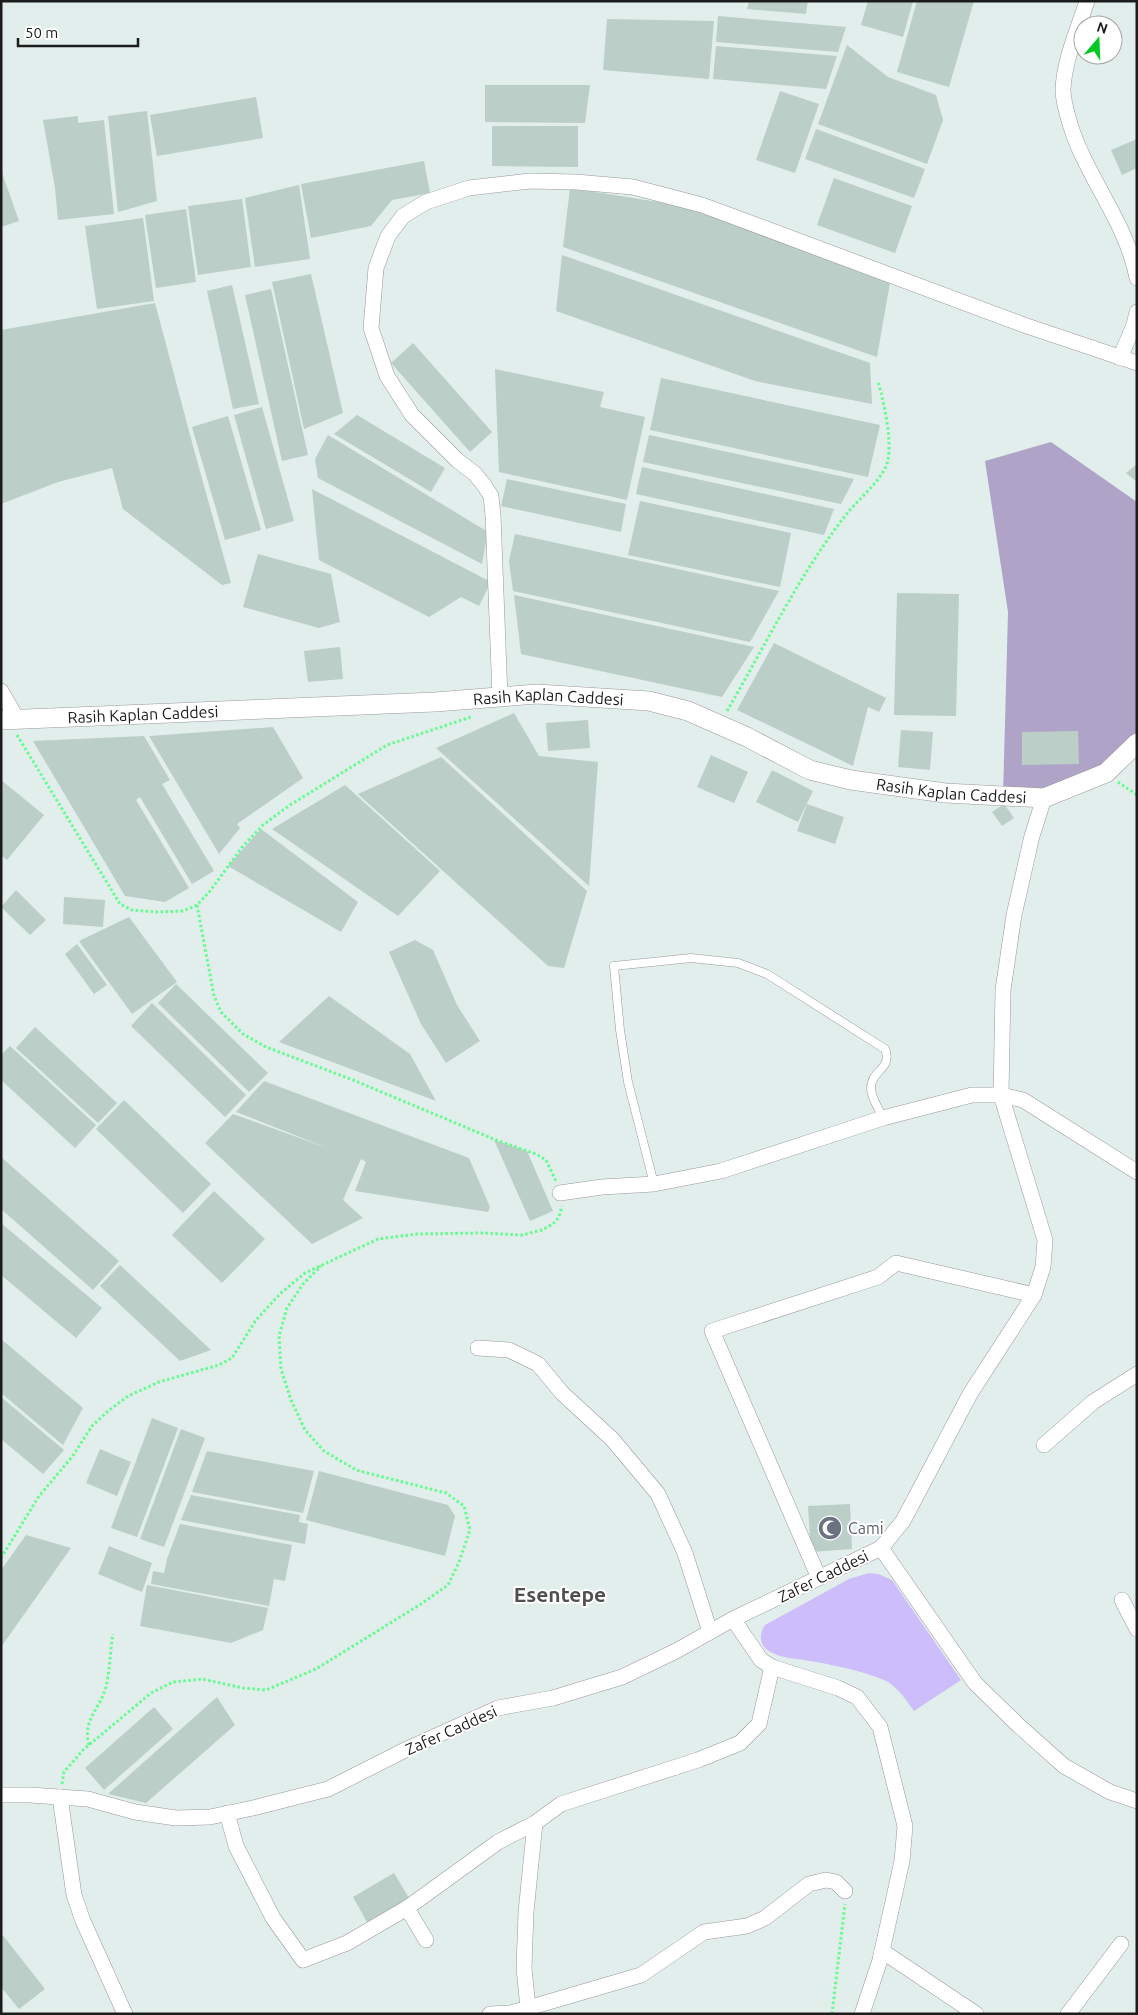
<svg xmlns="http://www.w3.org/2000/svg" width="1138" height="2015" viewBox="0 0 1138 2015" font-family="Ubuntu,sans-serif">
	<rect width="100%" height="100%" fill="#e2eeec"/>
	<path fill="#afa3c7" d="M 1051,442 L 1137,502 L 1137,743 L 1075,786 L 1003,796 L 1008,612 L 985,461 Z"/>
	<path fill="#cdbdfa" d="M 869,1573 L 878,1574 L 892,1580 L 961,1680 L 914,1711 C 906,1700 899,1689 888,1682 C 875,1674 826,1663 810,1661 C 798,1659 779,1658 769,1651 C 759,1645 759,1634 765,1625 L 849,1579 Z"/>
	<g fill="#bbcec7">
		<path d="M 749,1 L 808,1 L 806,14 L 747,9 Z"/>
		<path d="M 868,1 L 913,1 L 903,37 L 861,25 Z"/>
		<path d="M 917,1 L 974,1 L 949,87 L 897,72 Z"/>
		<path d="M 718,16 L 846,27 L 838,52 L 716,42 Z"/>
		<path d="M 607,19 L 714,21 L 709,79 L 603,70 Z"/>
		<path d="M 847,45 L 888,77 L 936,95 L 943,120 L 927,164 L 818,124 Z"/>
		<path d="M 716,46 L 837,56 L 826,89 L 713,79 Z"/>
		<path d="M 485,85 L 590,85 L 585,123 L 485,122 Z"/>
		<path d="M 780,91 L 819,104 L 795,173 L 756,160 Z"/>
		<path d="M 256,97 L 263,138 L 157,156 L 150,115 Z"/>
		<path d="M 147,111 L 157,201 L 118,212 L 108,116 Z"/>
		<path d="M 78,116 L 78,123 L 104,120 L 114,214 L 58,220 L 55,188 L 43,120 Z"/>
		<path d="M 492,126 L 578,126 L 578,167 L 492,166 Z"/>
		<path d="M 816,129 L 925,169 L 914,198 L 805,159 Z"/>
		<path d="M 1137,139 L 1137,168 L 1122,175 L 1111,150 Z"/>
		<path d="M 424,161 L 430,193 L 392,200 L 371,226 L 311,238 L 301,184 Z"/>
		<path d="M 1,170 L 19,221 L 1,227 Z"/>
		<path d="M 834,178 L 912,206 L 895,253 L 817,225 Z"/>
		<path d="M 299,185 L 310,259 L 255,267 L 245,198 Z"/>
		<path d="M 570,188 L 690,207 L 891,277 L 877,357 L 563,247 Z"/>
		<path d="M 242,199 L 251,267 L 198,275 L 188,206 Z"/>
		<path d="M 186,209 L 196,282 L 156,288 L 145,215 Z"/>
		<path d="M 143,218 L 154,301 L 97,309 L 85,226 Z"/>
		<path d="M 562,255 L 870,363 L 872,404 L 755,381 L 556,311 Z"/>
		<path d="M 311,274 L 343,413 L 304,429 L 272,282 Z"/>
		<path d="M 232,285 L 259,404 L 233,409 L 207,291 Z"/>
		<path d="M 271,289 L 308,455 L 282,461 L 245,295 Z"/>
		<path d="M 155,303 L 193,446 L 231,583 L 222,585 L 123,509 L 112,468 L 58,482 L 1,504 L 1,330 Z"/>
		<path d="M 413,343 L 492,432 L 470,452 L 391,363 Z"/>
		<path d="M 495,369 L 604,392 L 600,407 L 645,417 L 627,500 L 499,472 Z"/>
		<path d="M 661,378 L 880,425 L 868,477 L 650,430 Z"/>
		<path d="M 262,407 L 294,521 L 266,529 L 234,415 Z"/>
		<path d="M 357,415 L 445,468 L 431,492 L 334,434 Z"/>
		<path d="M 228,416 L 261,530 L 225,540 L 192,427 Z"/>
		<path d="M 328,435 L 488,532 L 482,564 L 318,478 L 315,459 Z"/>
		<path d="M 649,435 L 854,479 L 841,504 L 643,462 Z"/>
		<path d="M 1137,464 L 1137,482 L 1126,473 Z"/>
		<path d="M 642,467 L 834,509 L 824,535 L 636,494 Z"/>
		<path d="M 507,479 L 626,504 L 621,532 L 501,506 Z"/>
		<path d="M 312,489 L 491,582 L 479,606 L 461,597 L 429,617 L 319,560 Z"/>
		<path d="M 640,501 L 791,533 L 780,587 L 628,555 Z"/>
		<path d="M 515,534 L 779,591 L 750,642 L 513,591 L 509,561 Z"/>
		<path d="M 258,554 L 331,574 L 340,622 L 319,628 L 243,607 Z"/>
		<path d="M 897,593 L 959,594 L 956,716 L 894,715 Z"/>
		<path d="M 514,595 L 615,617 L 754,647 L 722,697 L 605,672 L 521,654 Z"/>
		<path d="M 774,643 L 886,698 L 879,712 L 868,707 L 853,766 L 737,710 Z"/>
		<path d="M 340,647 L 343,679 L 308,682 L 304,651 Z"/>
		<path d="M 514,713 L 539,756 L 598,762 L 589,886 L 436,748 Z"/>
		<path d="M 588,720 L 590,748 L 548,751 L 546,723 Z"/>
		<path d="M 273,727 L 303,778 L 237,824 L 240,828 L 219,854 L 149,736 Z"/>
		<path d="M 901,730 L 933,732 L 930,770 L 898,767 Z"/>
		<path d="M 1078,731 L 1079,764 L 1022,765 L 1022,732 Z"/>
		<path d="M 144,736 L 170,780 L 162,784 L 214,871 L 192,884 L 140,797 L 136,800 L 189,888 L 165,902 L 125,896 L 33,741 Z"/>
		<path d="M 711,755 L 748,772 L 734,803 L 697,787 Z"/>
		<path d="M 441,757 L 587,891 L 564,968 L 548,966 L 358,794 Z"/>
		<path d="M 772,770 L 813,791 L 798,822 L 756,802 Z"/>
		<path d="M 1,780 L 44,815 L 7,860 L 1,855 Z"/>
		<path d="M 345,785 L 440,871 L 398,916 L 272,829 Z"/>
		<path d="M 807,804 L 844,817 L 835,844 L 797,831 Z"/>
		<path d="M 1004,804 L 1014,818 L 1002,826 L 992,812 Z"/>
		<path d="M 261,829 L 358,902 L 341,932 L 228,866 Z"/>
		<path d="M 16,890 L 46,920 L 30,935 L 1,907 Z"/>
		<path d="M 64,897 L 105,900 L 103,927 L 63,924 Z"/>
		<path d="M 129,917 L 177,982 L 132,1014 L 79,941 Z"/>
		<path d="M 415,940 L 433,950 L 457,1005 L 480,1041 L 446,1063 L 421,1024 L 389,952 Z"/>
		<path d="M 77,944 L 107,985 L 94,994 L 65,954 Z"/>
		<path d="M 176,984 L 268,1073 L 249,1092 L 158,1003 Z"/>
		<path d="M 329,996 L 410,1054 L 436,1101 L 279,1042 Z"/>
		<path d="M 152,1003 L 246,1095 L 225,1117 L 131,1026 Z"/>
		<path d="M 35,1027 L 117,1103 L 98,1123 L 16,1048 Z"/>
		<path d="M 10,1046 L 96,1125 L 75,1148 L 1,1080 L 1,1055 Z"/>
		<path d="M 264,1081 L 469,1158 L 490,1207 L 488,1212 L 355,1191 L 366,1162 L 361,1159 L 343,1200 L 363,1218 L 312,1244 L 205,1143 L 233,1114 L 330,1149 L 236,1112 Z"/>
		<path d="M 124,1100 L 211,1184 L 183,1213 L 96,1129 Z"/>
		<path d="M 494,1140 L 527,1151 L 553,1211 L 530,1221 Z"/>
		<path d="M 1,1157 L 119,1261 L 93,1290 L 1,1209 Z"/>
		<path d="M 214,1191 L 265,1239 L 222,1283 L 172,1235 Z"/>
		<path d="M 1,1223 L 102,1308 L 76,1338 L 1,1275 Z"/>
		<path d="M 120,1265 L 211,1350 L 180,1361 L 100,1286 Z"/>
		<path d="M 1,1339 L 83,1408 L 63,1445 L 1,1393 Z"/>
		<path d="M 1,1397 L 64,1450 L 43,1474 L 1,1439 Z"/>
		<path d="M 152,1418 L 178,1428 L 137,1537 L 111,1528 Z"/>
		<path d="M 181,1429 L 205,1438 L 164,1547 L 140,1539 Z"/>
		<path d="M 100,1449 L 131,1462 L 117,1496 L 86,1483 Z"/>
		<path d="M 207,1451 L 314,1471 L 303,1513 L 192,1492 Z"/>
		<path d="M 319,1471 L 448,1505 L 455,1516 L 445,1556 L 306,1520 Z"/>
		<path d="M 191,1495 L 300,1515 L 299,1522 L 308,1524 L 305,1544 L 181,1520 Z"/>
		<path d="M 850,1504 L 852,1549 L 811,1552 L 808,1506 Z"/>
		<path d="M 180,1524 L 292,1545 L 285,1581 L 274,1579 L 269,1606 L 151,1584 L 153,1571 L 164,1573 L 167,1559 Z"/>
		<path d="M 26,1535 L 71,1548 L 1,1647 L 1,1570 Z"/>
		<path d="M 109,1546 L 152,1563 L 142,1592 L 98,1574 Z"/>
		<path d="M 147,1585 L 268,1608 L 263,1630 L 231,1643 L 140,1626 Z"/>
		<path d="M 217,1697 L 235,1725 L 146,1803 L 108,1794 Z"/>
		<path d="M 154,1707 L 173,1729 L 104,1790 L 85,1768 Z"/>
		<path d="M 394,1873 L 409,1898 L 367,1922 L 353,1897 Z"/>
		<path d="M 1,1933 L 45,1989 L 19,2009 L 1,1987 Z"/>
	</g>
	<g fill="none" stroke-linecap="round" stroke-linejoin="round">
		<g stroke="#999" stroke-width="9">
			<path id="service" d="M 654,1184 L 628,1082 L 620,1030 L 614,966 L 691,958 L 738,963 L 767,974 L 885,1049 C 893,1069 871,1070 871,1088 C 871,1098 879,1109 883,1118"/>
		</g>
		<g stroke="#999" stroke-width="16">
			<g id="minor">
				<path d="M 1087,1 C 1078,29 1064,60 1063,90 C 1063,101 1067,113 1070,124 C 1086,177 1127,223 1137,278"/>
				<path d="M 1120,358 L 1134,325 L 1137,312"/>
				<path d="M 1,691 L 17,719"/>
				<path d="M 500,697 L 493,515 L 491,496 L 484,485 L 475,474 L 457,460 L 412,415 L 387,376 L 371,328 L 376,268 L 388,236 L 403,216 L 426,202 L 469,188 L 530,181 L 576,182 L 633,187 L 702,205 L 1024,325 L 1137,363"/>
				<path d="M 560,1193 L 602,1187 L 654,1184 L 721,1171 L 883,1118 L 972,1095 L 1001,1095 L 1023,1100 L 1137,1172"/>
				<path d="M 478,1348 L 509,1350 L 538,1364 L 562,1393 L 612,1439 L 658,1494 L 685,1553 L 710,1632"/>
				<path d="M 1044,1445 L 1093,1402 L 1137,1374"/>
				<path d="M 881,1548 L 975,1683 L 1017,1724 L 1064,1766 L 1110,1792 L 1137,1801"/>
				<path d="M 819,1578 L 712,1331 L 878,1277 L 896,1263 L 1034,1295"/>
				<path d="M 1122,1600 L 1137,1629"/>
				<path d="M 733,1619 L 761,1660 L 772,1667 L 838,1688 L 857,1697 L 880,1727 L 905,1826 L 902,1861 L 880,1960 L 862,2014"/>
				<path d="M 1,1795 L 30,1795 L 88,1799 L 135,1812 L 176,1818 L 210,1817 L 253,1808 L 328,1789 L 407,1749 L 498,1708 L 553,1698 L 622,1677 L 676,1651 L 733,1619 L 881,1548 L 903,1521 L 970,1394 L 1034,1295 L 1043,1267 L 1045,1240 L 1001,1095 L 1003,990 L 1014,915 L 1032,836 L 1044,798"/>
				<path d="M 60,1797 L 74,1895 L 83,1921 L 125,2014"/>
				<path d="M 227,1813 L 236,1846 L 273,1918 L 303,1960 L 347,1943 L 407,1908"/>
				<path d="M 426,1940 L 407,1908 L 498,1842 L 535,1823 L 561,1804 L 698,1760 L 740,1743 L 759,1724 L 772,1667"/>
				<path d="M 882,1951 L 976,2014"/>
				<path d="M 528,2008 L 524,1968 L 526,1912 L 535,1823"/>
				<path d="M 490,2014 L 511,2013 L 641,1975 L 704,1932 L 747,1926 L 765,1918 L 809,1884 L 826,1880 L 836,1882 L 845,1891"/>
				<path d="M 1068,2014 L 1121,1944"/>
			</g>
		</g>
		<g stroke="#999" stroke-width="20">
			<g id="tertiary">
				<path id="s1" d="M 1,720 L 435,702 L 537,694 L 649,701 L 688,711 L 747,737 L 810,770 L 851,780 L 945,793 L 1044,798 L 1106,773 L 1137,743"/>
			</g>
		</g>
		<g stroke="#66fb90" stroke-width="3" stroke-dasharray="2.5 2.5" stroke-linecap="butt">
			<path d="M 727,711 C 766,644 801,571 849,511 C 861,497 884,478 888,460 C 892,438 884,403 878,381"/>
			<path d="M 17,735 L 120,904 L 132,910 L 157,912 L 183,911 L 197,905 L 210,891 L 243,846 L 263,825 L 290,805 L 387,745 L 471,717"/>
			<path d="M 1118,782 L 1137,795"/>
			<path d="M 197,905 L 214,996 L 221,1012 L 243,1034 L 266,1047 L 353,1080 L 496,1140 L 536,1154 L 546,1160 L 556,1181"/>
			<path d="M 1,1558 L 39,1496 L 72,1457 L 92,1426 L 108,1411 L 128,1396 L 159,1382 L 219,1365 L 232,1358 L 256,1320 L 281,1293 L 305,1273 L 378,1239 L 417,1234 L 482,1233 L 522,1235 L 542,1230 L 553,1224 L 559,1217 L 562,1206"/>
			<path d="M 89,1745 C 82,1720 100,1709 106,1687 C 110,1670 110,1651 113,1634"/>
			<path d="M 62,1784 L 64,1772 L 83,1750 L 151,1693 L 173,1682 L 202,1679 L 243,1688 L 266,1690 L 316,1669 L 421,1604 L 448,1585 L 459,1562 L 470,1530 L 464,1506 L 446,1493 L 356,1470 L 324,1451 L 305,1430 L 291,1400 L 281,1369 L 279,1336 L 287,1308 L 303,1284 L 321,1266"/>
			<path d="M 832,2014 L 845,1904"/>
		</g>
		<use href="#service" stroke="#fff" stroke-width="8"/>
		<use href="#minor" stroke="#fff" stroke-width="15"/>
		<use href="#tertiary" stroke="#fff" stroke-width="19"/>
	</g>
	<defs>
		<g id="mosque-disc" transform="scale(1.25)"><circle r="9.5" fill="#6b7280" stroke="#fff"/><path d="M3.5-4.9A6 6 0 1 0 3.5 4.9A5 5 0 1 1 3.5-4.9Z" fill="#fff"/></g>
	</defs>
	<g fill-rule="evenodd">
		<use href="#mosque-disc" x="830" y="1528"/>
	</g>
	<g text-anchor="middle" stroke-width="4" stroke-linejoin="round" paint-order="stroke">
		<g font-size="16" fill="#1c1c1c" stroke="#fff">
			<text dy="6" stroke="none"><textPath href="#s1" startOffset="548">Rasih Kaplan Caddesi</textPath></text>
			<text dy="6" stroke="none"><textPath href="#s1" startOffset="142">Rasih Kaplan Caddesi</textPath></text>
			<text dy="6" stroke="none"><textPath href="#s1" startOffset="968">Rasih Kaplan Caddesi</textPath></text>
			<text transform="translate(823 1576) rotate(-26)" y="6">Zafer Caddesi</text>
			<text transform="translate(451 1730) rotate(-24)" y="6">Zafer Caddesi</text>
		</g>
		<g font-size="16" fill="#5b616d" stroke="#fff" text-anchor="start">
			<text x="848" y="1534">Cami</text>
		</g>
		<g font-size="21" font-weight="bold" fill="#4f4f4f" stroke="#fff">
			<text x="560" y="1602">Esentepe</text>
		</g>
	</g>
	<rect width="1138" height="2015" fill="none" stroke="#1c1c1c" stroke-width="5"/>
	<g transform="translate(1098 40) rotate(19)"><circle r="24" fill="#ffffff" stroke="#a4a4a4"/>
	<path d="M0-4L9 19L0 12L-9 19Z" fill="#00c924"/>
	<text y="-8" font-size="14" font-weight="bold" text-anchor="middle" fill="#1c1c1c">N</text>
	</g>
	<path d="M18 38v8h120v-8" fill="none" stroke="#1c1c1c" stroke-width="2.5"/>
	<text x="25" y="38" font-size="15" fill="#1c1c1c" stroke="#ffffff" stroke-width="4" paint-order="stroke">50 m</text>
</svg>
